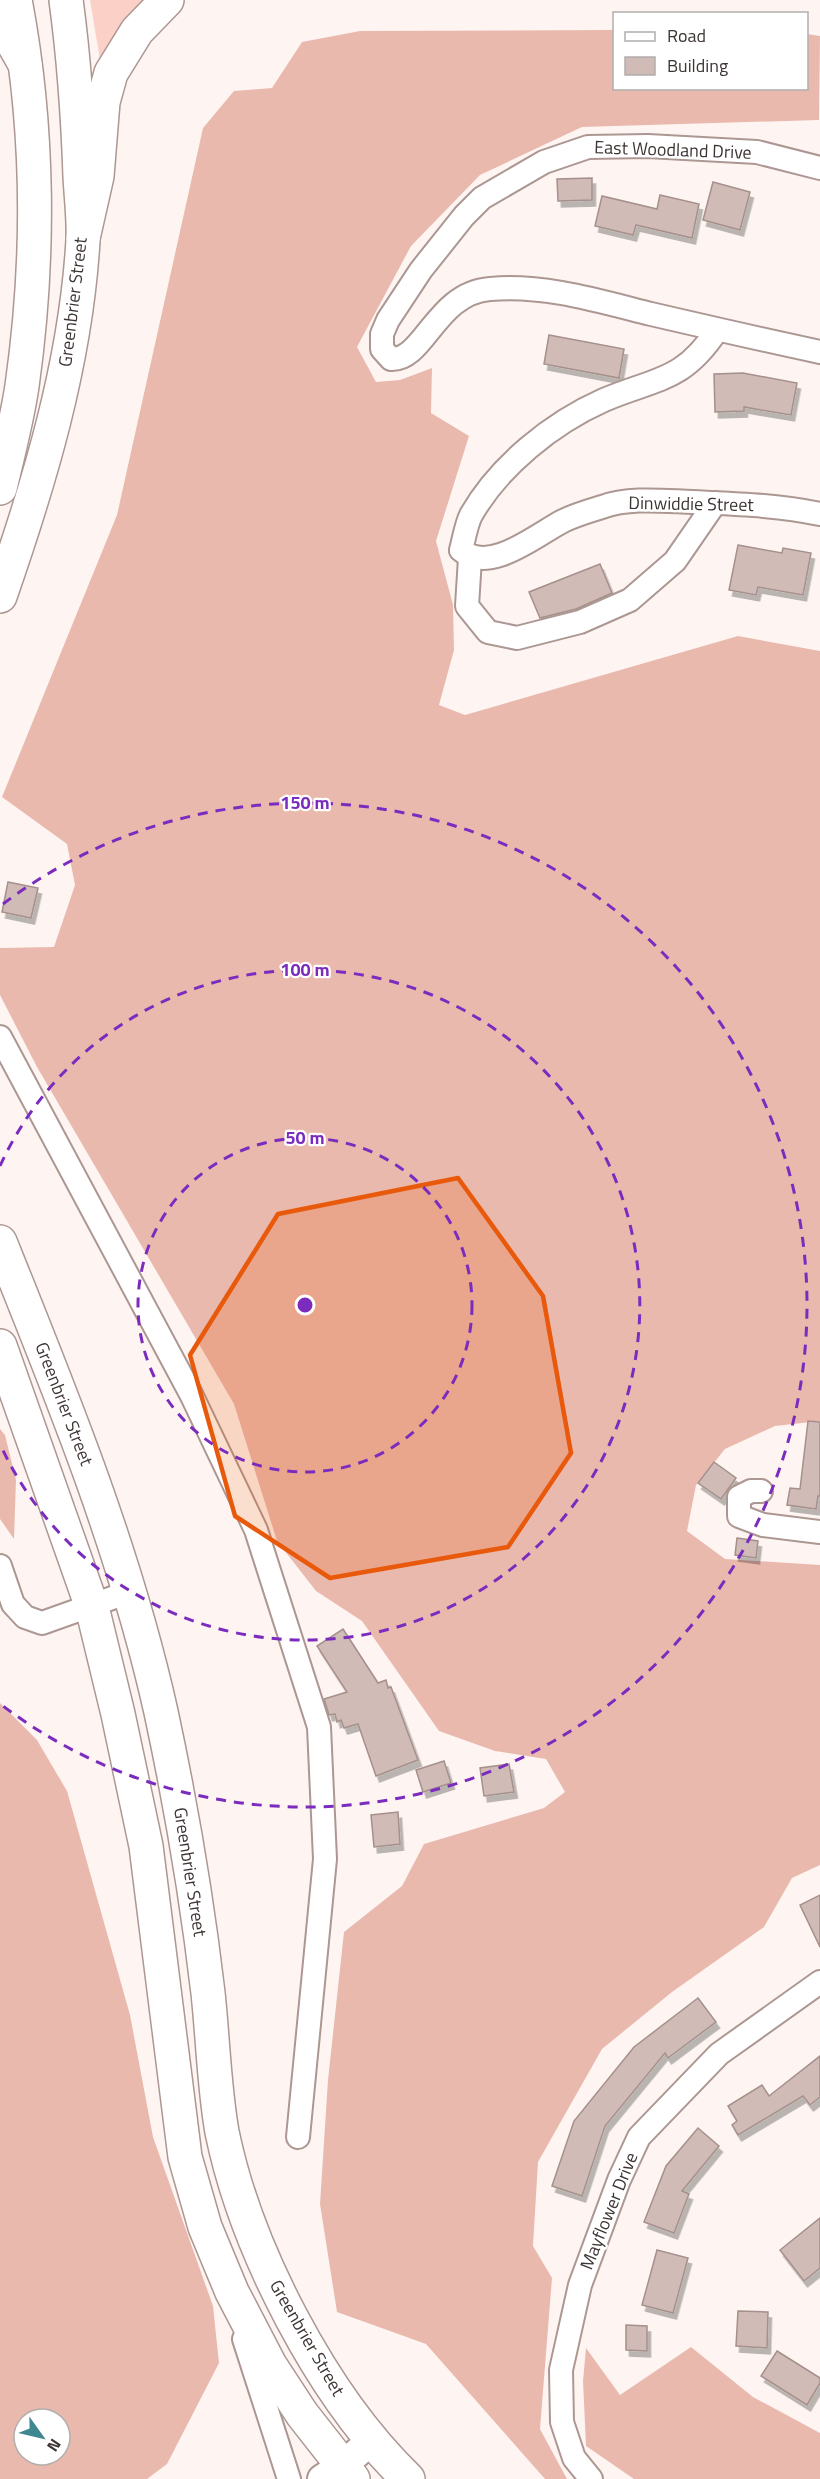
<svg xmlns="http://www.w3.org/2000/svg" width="820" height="2479" viewBox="0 0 820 2479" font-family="'Titillium Web',sans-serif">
	<defs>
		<filter id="shadow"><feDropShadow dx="3.5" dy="6" stdDeviation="0" flood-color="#0004"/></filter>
	</defs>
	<rect width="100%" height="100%" fill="#fef5f2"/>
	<path fill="#fbd0c6" d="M 90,0 L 146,0 L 100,60 Z"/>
	<g fill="#eab9ae" fill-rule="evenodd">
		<path d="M 614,30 L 614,88 L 806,88 L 807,34 L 820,36 L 819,120 L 582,127 L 480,175 L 411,246 L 357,347 L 376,382 L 400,380 L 432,368 L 431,413 L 469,436 L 436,541 L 453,605 L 454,650 L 439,705 L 465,715 L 738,636 L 820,651 L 820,1421 L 775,1426 L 725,1449 L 696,1485 L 687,1531 L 725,1559 L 820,1565 L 820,1865 L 792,1878 L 764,1927 L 672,1992 L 602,2049 L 538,2162 L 533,2246 L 552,2278 L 540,2429 L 567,2479 L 545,2479 L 426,2344 L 337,2312 L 320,2204 L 328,2080 L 344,1932 L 402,1886 L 424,1844 L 544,1808 L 565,1792 L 546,1759 L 495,1751 L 439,1731 L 362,1621 L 316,1591 L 277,1541 L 234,1404 L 37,1067 L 0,995 L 0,948 L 54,947 L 75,885 L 67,844 L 2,797 L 117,515 L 203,128 L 234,91 L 272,88 L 302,42 L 360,31 Z"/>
		<path d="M 0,1429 L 5,1435 L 16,1480 L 14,1539 L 0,1519 Z"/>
		<path d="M 0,1703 L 37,1740 L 67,1791 L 130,2015 L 153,2137 L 213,2306 L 219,2363 L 167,2464 L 147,2479 L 0,2479 ZM 24,2419 L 60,2419 L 60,2455 L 24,2455 Z"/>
		<path d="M 691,2347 L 753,2397 L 820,2433 L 820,2479 L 634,2479 L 586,2446 L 583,2381 L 586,2348 L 620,2395 Z"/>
	</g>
	<g fill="#d0bbb6" stroke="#a5908c" stroke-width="1.5" filter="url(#shadow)">
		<path d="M 592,178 L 592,200 L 558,201 L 557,179 Z"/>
		<path d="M 713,182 L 750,192 L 740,230 L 703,220 Z"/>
		<path d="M 660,195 L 699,204 L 692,238 L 636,225 L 633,235 L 595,226 L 602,196 L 657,209 Z"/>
		<path d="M 549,335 L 624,349 L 619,378 L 544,364 Z"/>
		<path d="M 743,373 L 797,383 L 791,415 L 744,407 L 744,411 L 715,412 L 714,374 Z"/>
		<path d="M 738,545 L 782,553 L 783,548 L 811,553 L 803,595 L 758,587 L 756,595 L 729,590 Z"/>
		<path d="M 600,564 L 612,593 L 576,609 L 540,618 L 529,592 Z"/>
		<path d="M 8,882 L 38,888 L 31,918 L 2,912 Z"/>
		<path d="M 808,1421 L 820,1422 L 820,1496 L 818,1496 L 816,1509 L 787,1505 L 790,1488 L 800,1489 Z"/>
		<path d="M 714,1462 L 736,1478 L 721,1499 L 698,1483 Z"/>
		<path d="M 737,1538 L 758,1541 L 756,1558 L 735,1555 Z"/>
		<path d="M 343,1629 L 378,1683 L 386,1680 L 388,1688 L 391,1687 L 418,1760 L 376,1776 L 358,1724 L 344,1728 L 341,1720 L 337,1722 L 335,1714 L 329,1715 L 324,1699 L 347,1692 L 317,1646 Z"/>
		<path d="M 444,1761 L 451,1783 L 423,1792 L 416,1770 Z"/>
		<path d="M 509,1764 L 514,1792 L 484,1796 L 480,1768 Z"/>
		<path d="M 398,1812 L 400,1844 L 374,1847 L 371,1815 Z"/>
		<path d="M 820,1895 L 820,1947 L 800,1905 Z"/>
		<path d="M 698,1998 L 716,2022 L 668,2058 L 665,2053 L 605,2126 L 582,2196 L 552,2186 L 574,2121 L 634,2047 Z"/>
		<path d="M 820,2056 L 820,2097 L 810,2105 L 803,2096 L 738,2135 L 732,2125 L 737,2121 L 728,2106 L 762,2085 L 769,2096 Z"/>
		<path d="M 698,2128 L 719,2146 L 682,2191 L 689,2194 L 674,2233 L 644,2222 L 666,2166 Z"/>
		<path d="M 820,2218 L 820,2268 L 804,2281 L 780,2250 Z"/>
		<path d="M 657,2250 L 688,2258 L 673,2313 L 642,2305 Z"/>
		<path d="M 738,2311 L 768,2312 L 767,2348 L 736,2346 Z"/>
		<path d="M 626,2325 L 647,2326 L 647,2351 L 626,2350 Z"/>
		<path d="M 777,2351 L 820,2378 L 820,2383 L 807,2405 L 761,2376 Z"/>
	</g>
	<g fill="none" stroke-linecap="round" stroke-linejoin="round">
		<g stroke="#ac9792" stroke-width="26">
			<g id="minor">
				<path d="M 820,168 L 757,152 L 648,146 L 588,147 L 544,162 L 482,198 L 464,216 L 421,270 L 388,320 L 382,334 L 382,349 L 391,359 C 424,361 436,293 490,289 C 544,284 599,301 651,314 C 707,327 764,340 820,352"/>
				<path d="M 717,330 C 683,382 656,378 604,400 C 552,423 499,466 471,515 C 466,525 464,539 461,550 C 489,575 536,535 563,521 C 575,515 589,511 602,507 C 630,497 663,501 693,502 C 736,504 778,505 820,514"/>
				<path d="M 470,558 L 467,606 L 488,632 L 517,638 L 580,622 L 630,600 L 675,561 L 715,503"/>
				<path d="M 0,1037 L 191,1394 L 256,1530 L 319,1727 L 325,1859 L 298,2137"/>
				<path d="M 761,1491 L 751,1491 L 739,1497 L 739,1516 L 763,1525 L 820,1532"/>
				<path d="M 0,1566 L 13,1604 L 25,1617 L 42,1623 L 129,1592"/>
				<path d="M 244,2339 L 289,2479"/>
				<path d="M 591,2479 L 574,2458 L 562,2422 L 561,2370 L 580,2285 L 619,2180 L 639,2137 L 719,2054 L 820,1982"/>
			</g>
		</g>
		<g stroke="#ac9792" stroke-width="32">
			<path id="tertiary" d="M 322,2479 L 342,2466 L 373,2439"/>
		</g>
		<g stroke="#ac9792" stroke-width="36">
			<g id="secondary">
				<path d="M 0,488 C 8,454 17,420 22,386 C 40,259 39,126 15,0"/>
				<path d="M 0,596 C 40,481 76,362 83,240 C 84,219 81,197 80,176 C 78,117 74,59 66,0"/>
				<path d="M 0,1242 C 62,1396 125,1550 161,1712 C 181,1805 197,1899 208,1993 C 213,2039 214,2087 222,2132 C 246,2249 322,2396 408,2479"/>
				<path d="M 0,1346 L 92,1607 L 118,1714 L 146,1846 L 185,2157 L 205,2227 L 232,2292 L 270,2365 L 302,2414 L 353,2479"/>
			</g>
		</g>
		<g stroke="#ac9792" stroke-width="36">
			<g id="motorway">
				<path d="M 0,20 L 25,64"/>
				<path d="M 83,238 L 97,176 L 103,102 L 111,73 L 137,31 L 167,0"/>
			</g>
		</g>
		<use href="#minor" stroke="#fff" stroke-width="22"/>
		<use href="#tertiary" stroke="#fff" stroke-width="28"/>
		<use href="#secondary" stroke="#fff" stroke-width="33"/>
		<use href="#motorway" stroke="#fff" stroke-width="33"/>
	</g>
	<path fill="#e8590c" fill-opacity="0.2" stroke="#e8590c" stroke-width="4.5" stroke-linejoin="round" d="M 458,1178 L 543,1296 L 571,1453 L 508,1547 L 330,1578 L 235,1516 L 190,1355 L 278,1214 Z"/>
	<g fill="none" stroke="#7b2cbf" stroke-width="3" stroke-dasharray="10 8">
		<circle cx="305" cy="1305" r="167"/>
		<path d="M0 1166A335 335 0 1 1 0 1444"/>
		<path d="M3 904A502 502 0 1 1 3 1706"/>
	</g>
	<g text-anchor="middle" stroke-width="4.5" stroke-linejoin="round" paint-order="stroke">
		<g font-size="18" fill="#3d3533" stroke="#fff">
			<text transform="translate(673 150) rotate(2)" y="6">East Woodland Drive</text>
			<text transform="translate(73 302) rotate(-83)" y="6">Greenbrier Street</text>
			<text transform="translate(691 504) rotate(1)" y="6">Dinwiddie Street</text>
			<text transform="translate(64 1404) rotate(69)" y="6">Greenbrier Street</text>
			<text transform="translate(190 1872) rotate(81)" y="6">Greenbrier Street</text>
			<text transform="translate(609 2211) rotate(-68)" y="6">Mayflower Drive</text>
			<text transform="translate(307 2338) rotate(60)" y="6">Greenbrier Street</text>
		</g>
	</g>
	<circle cx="305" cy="1305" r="9" fill="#7b2cbf" stroke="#fff" stroke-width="3"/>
	<g font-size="18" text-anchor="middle" font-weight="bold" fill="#7b2cbf" stroke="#fff" stroke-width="4.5" stroke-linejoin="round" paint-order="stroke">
		<text x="305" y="809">150 m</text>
		<text x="305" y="976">100 m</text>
		<text x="305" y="1144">50 m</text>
	</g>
	<rect x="613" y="12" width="195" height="78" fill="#ffffff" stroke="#b1aead" stroke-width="1.5"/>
	<rect x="625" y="32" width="30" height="9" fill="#ffffff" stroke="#b1aead" stroke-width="1.5"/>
	<text x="667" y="42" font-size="18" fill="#3d3533">Road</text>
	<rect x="625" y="57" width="30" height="18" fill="#d0bbb6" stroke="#b1aead" stroke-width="1.5"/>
	<text x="667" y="72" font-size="18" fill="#3d3533">Building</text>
	<g transform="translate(42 2437) rotate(124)"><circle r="28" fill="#ffffff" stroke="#b1aead" stroke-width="1.5"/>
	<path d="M0-4.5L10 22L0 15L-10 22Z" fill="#418792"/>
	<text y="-9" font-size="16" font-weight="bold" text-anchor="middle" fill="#3d3533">N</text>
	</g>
</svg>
